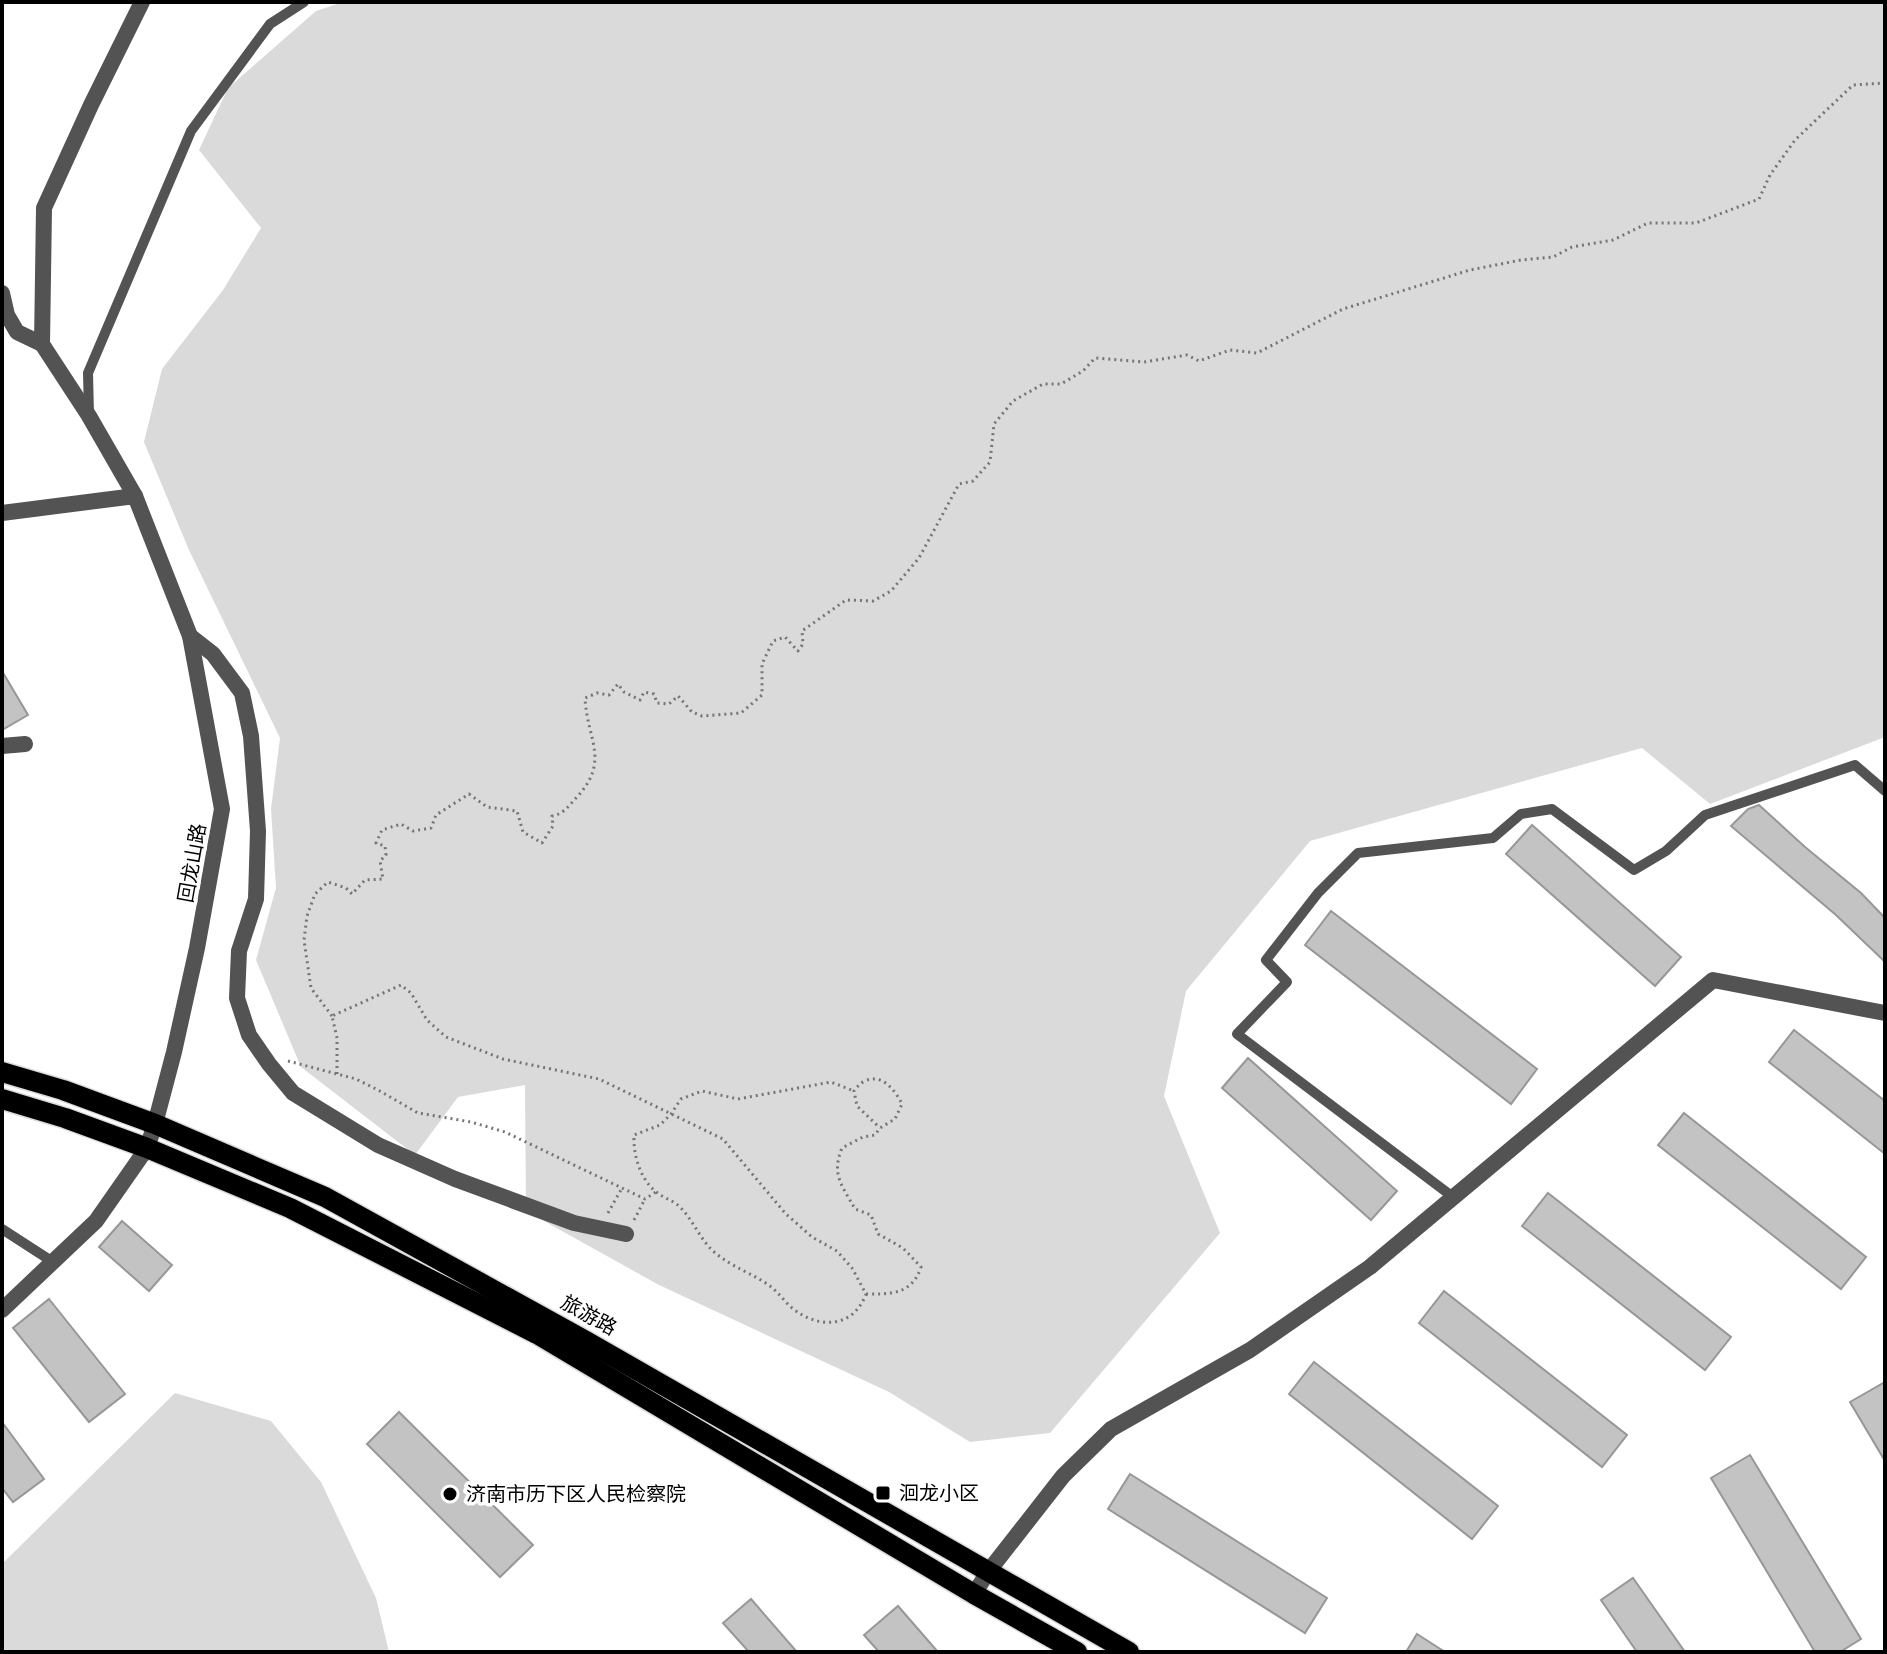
<svg xmlns="http://www.w3.org/2000/svg" width="1887" height="1654" viewBox="0 0 1887 1654" font-family="Manrope,'Noto Sans SC',sans-serif">
	<rect width="100%" height="100%" fill="#fff"/>
	<g fill="#dadada">
		<path d="M 343,2 L 1885,2 L 1885,737 L 1710,804 L 1642,748 L 1310,841 L 1186,991 L 1164,1096 L 1220,1233 L 1050,1433 L 970,1442 L 889,1392 L 659,1285 L 526,1211 L 525,1085 L 458,1097 L 415,1155 L 301,1067 L 256,960 L 276,888 L 271,809 L 280,738 L 189,550 L 144,442 L 162,369 L 223,290 L 261,228 L 199,150 L 228,88 L 316,11 Z"/>
		<path d="M 175,1393 L 271,1421 L 321,1482 L 376,1598 L 389,1652 L 2,1652 L 2,1564 Z"/>
	</g>
	<g fill="#c3c3c3" stroke="#979797" stroke-width="2">
		<path d="M 2,671 L 28,715 L 2,730 Z"/>
		<path d="M 1759,805 L 1805,847 L 1861,893 L 1885,918 L 1885,962 L 1836,915 L 1731,826 L 1748,809 Z"/>
		<path d="M 1532,825 L 1681,957 L 1655,986 L 1506,854 Z"/>
		<path d="M 1331,911 L 1537,1069 L 1511,1104 L 1305,945 Z"/>
		<path d="M 1794,1030 L 1885,1101 L 1885,1154 L 1769,1062 Z"/>
		<path d="M 1248,1058 L 1397,1191 L 1371,1220 L 1222,1088 Z"/>
		<path d="M 1684,1113 L 1866,1257 L 1841,1289 L 1658,1145 Z"/>
		<path d="M 1548,1193 L 1731,1337 L 1705,1370 L 1522,1226 Z"/>
		<path d="M 122,1221 L 172,1265 L 149,1291 L 99,1247 Z"/>
		<path d="M 1444,1291 L 1627,1435 L 1602,1467 L 1419,1323 Z"/>
		<path d="M 49,1299 L 125,1394 L 89,1422 L 13,1328 Z"/>
		<path d="M 1314,1362 L 1498,1506 L 1472,1539 L 1289,1394 Z"/>
		<path d="M 1885,1382 L 1885,1461 L 1850,1402 Z"/>
		<path d="M 399,1412 L 533,1545 L 500,1577 L 367,1444 Z"/>
		<path d="M 2,1422 L 44,1479 L 13,1502 L 2,1488 Z"/>
		<path d="M 1750,1455 L 1861,1639 L 1840,1652 L 1815,1652 L 1711,1478 Z"/>
		<path d="M 1130,1474 L 1327,1598 L 1305,1633 L 1108,1509 Z"/>
		<path d="M 1633,1578 L 1685,1652 L 1637,1652 L 1601,1600 Z"/>
		<path d="M 751,1599 L 797,1652 L 749,1652 L 723,1623 Z"/>
		<path d="M 898,1606 L 938,1652 L 879,1652 L 864,1635 Z"/>
		<path d="M 1417,1634 L 1445,1652 L 1406,1652 Z"/>
	</g>
	<g fill="none" stroke-linecap="round" stroke-linejoin="round">
		<g stroke="#dbdbdb" stroke-width="23">
			<g id="primary">
				<path d="M 2,1072 L 63,1090 L 155,1124 L 325,1197 L 586,1341 L 1129,1652"/>
				<path d="M 2,1099 L 65,1118 L 147,1148 L 290,1208 L 537,1334 L 974,1594 L 1077,1652"/>
			</g>
		</g>
		<g stroke="#757575" stroke-width="3" stroke-dasharray="2 4" stroke-linecap="butt">
			<path d="M 332,1016 L 311,988 L 304,940 L 307,916 L 315,894 L 328,882 L 346,888 L 352,894 L 365,880 L 383,879 L 380,861 L 386,855 L 385,846 L 376,843 L 382,830 L 401,824 L 413,831 L 431,828 L 436,815 L 469,794 L 487,807 L 517,811 L 523,832 L 542,843 L 553,826 L 552,816 C 563,814 568,807 576,798 C 611,761 587,740 585,698 L 597,693 L 609,695 L 618,684 L 624,692 L 640,700 L 644,692 L 654,694 L 657,703 L 669,704 L 678,696 L 692,712 L 702,716 L 741,713 L 762,695 L 762,664 L 773,641 L 785,637 L 798,651 L 803,644 L 802,631 L 846,600 L 873,601 L 891,591 L 919,558 L 959,484 L 973,481 L 990,462 L 994,424 L 1013,401 L 1043,384 L 1061,384 L 1083,371 L 1095,358 L 1144,362 L 1187,355 L 1199,361 L 1230,350 L 1257,353 L 1343,309 L 1470,270 L 1521,260 L 1553,257 L 1572,247 L 1613,240 L 1648,223 L 1696,223 L 1759,199 L 1770,175 L 1795,140 L 1853,85 L 1885,83"/>
			<path d="M 288,1061 L 356,1079 L 378,1090 L 418,1113 L 471,1122 L 505,1132 L 645,1199 L 656,1192"/>
			<path d="M 337,1074 L 337,1038 L 332,1016 L 401,985 L 411,993 L 427,1020 L 446,1037 L 503,1059 L 599,1079 L 723,1139 L 785,1213 L 812,1237 L 837,1251 L 852,1268 L 866,1294 C 853,1329 818,1329 792,1308 C 784,1301 778,1292 770,1286 C 752,1273 731,1267 713,1251 C 700,1239 693,1220 680,1207 C 674,1201 666,1199 659,1194 C 641,1182 633,1156 634,1135 L 660,1125 L 671,1114 L 681,1099 L 702,1091 L 738,1099 L 831,1082 L 854,1091"/>
			<path d="M 608,1213 L 622,1188"/>
			<path d="M 634,1220 L 645,1199"/>
			<path d="M 866,1294 C 890,1294 912,1295 921,1267 L 903,1248 L 878,1234 L 871,1215 L 855,1209 C 842,1185 831,1175 842,1148 L 863,1137 L 875,1135 L 880,1128 L 895,1119 L 902,1104 C 895,1090 882,1073 865,1081 C 860,1083 857,1087 854,1091 L 857,1106 L 880,1128"/>
		</g>
		<g stroke="#535353" stroke-width="10">
			<path d="M 89,414 L 88,373 L 191,131 L 270,24 L 304,2"/>
			<path d="M 1453,1197 L 1237,1034 L 1287,982 L 1266,960 L 1318,893 L 1358,853 L 1493,838 L 1521,814 L 1552,809 L 1634,870 L 1666,851 L 1705,815 L 1855,765 L 1885,791"/>
			<path d="M 2,1229 L 53,1262"/>
		</g>
		<g stroke="#535353" stroke-width="16">
			<path d="M 2,293 L 7,315 L 17,332 L 42,344"/>
			<path d="M 135,496 L 89,416 L 42,344 L 44,208 L 91,105 L 142,2"/>
			<path d="M 190,636 L 213,654 L 242,693 L 251,736 L 258,831 L 256,899 L 239,951 L 237,998 L 249,1035 L 269,1064 L 293,1093 L 378,1145 L 455,1179 L 574,1223 L 626,1234"/>
			<path d="M 2,746 L 25,744"/>
			<path d="M 2,1310 L 96,1221 L 147,1148"/>
			<path d="M 974,1594 L 988,1572 L 1063,1476 L 1111,1429 L 1250,1350 L 1370,1267 L 1713,980 L 1885,1013"/>
		</g>
		<path stroke="#535353" stroke-width="16" d="M 2,513 L 135,496 L 190,636 L 222,809 L 197,948 L 174,1052 L 155,1124 L 147,1148"/>
		<use href="#primary" stroke="#000" stroke-width="20"/>
	</g>
	<g fill="#000" stroke="#fff" stroke-width="3">
		<rect x="875" y="1485" width="16" height="16" rx="4"/>
		<circle cx="450" cy="1494" r="8"/>
	</g>
	<g text-anchor="middle" stroke-width="7" stroke-linejoin="round" paint-order="stroke">
		<g font-size="20" fill="#000" stroke="#fff">
			<text transform="translate(192 863) rotate(-80)" y="7">回龙山路</text>
			<text transform="translate(589 1315) rotate(29)" y="7">旅游路</text>
		</g>
		<g font-size="20" fill="#000" stroke="#fff" text-anchor="start">
			<text x="899" y="1500">洄龙小区</text>
			<text x="466" y="1501">济南市历下区人民检察院</text>
		</g>
	</g>
	<rect width="1887" height="1654" fill="none" stroke="#000000" stroke-width="8"/>
</svg>
